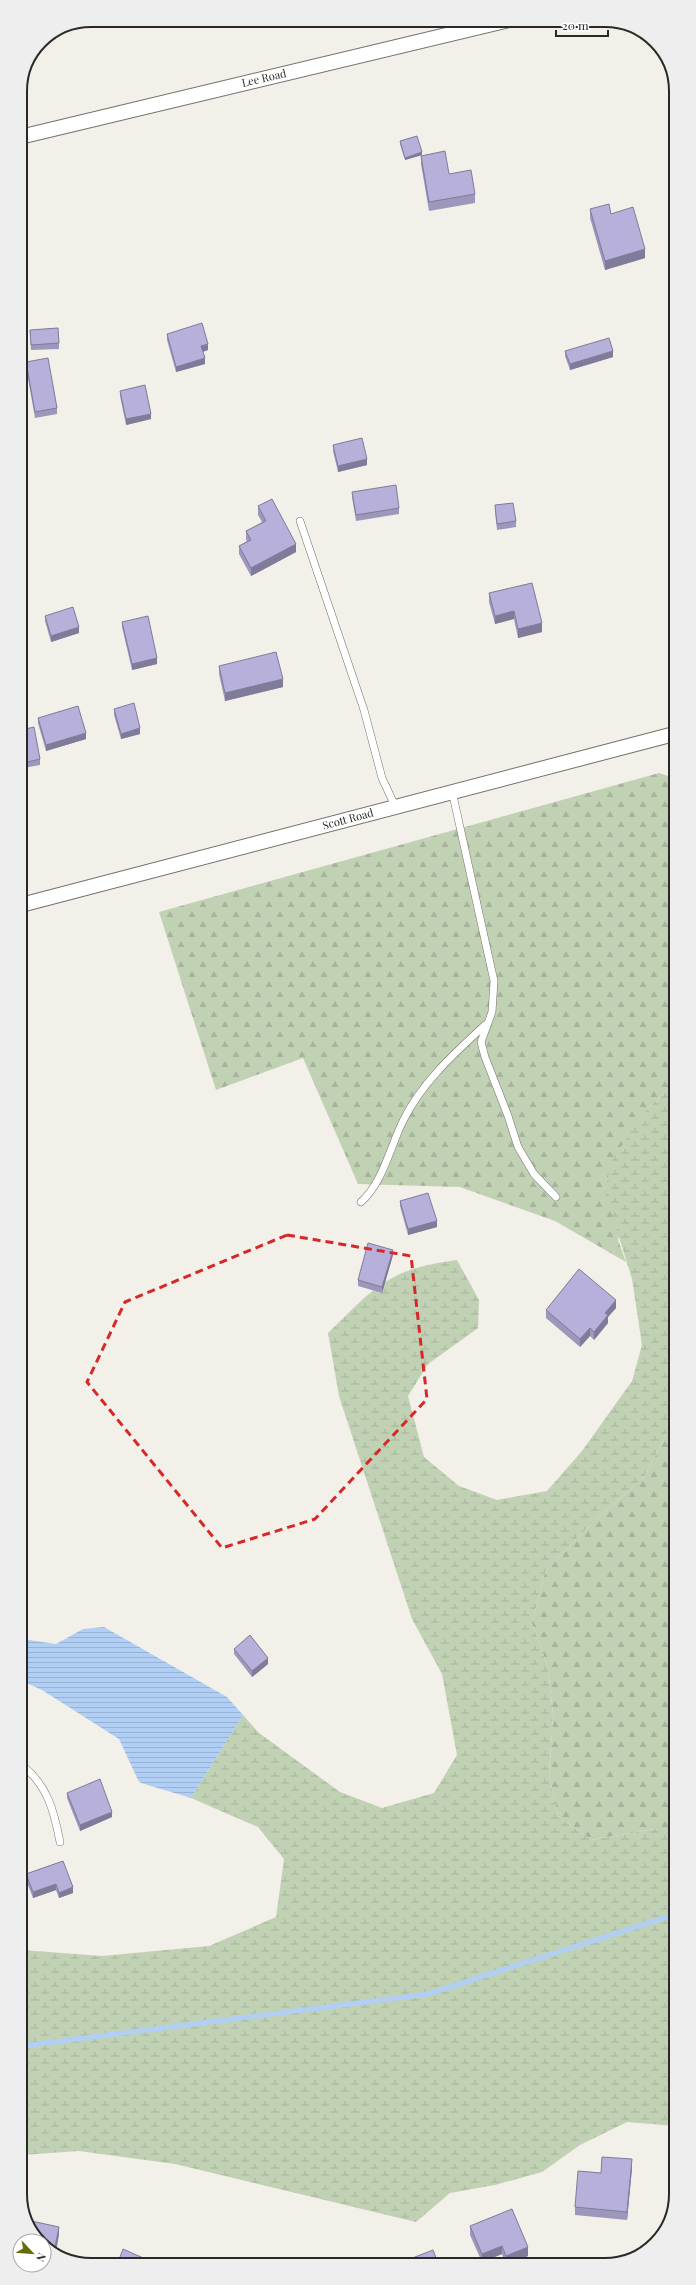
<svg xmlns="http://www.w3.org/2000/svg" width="696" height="2285" viewBox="0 0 696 2285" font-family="'Playfair Display',serif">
	<defs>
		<pattern id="forest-firs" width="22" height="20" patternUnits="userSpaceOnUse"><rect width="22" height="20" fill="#c1d2b4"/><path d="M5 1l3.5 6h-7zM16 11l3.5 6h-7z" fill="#a6b49b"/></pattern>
		<pattern id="wetland-marsh" width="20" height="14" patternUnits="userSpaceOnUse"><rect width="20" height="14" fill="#c1d2b4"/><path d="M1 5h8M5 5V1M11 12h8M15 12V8" fill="none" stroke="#a6b49b"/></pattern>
		<pattern id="water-rules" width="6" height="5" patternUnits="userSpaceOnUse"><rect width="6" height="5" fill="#b1cff4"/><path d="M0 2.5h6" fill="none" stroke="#98b2d1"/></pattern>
	</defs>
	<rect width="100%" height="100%" fill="#f3efe9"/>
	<g fill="url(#forest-firs)">
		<path d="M 659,773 L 674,778 L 675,1083 L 643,1113 L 618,1240 L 626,1262 L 555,1221 L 460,1187 L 358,1184 L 303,1058 L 216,1090 L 159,912 Z"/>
		<path d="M 675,1418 L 676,1829 L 654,1829 L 591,1840 L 558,1816 L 549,1775 L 553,1715 L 548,1667 L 532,1623 L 545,1572 L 585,1530 L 644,1477 Z"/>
	</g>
	<path fill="url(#wetland-marsh)" d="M 675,1083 L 675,1418 L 644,1477 L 585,1530 L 545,1572 L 532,1623 L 548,1667 L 553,1715 L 549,1775 L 558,1816 L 591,1840 L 654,1829 L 676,1829 L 676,2126 L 627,2122 L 580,2145 L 542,2172 L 495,2185 L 450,2193 L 416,2222 L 175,2164 L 79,2151 L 22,2155 L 22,1950 L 102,1956 L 209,1946 L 276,1917 L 284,1859 L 258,1827 L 191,1798 L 243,1715 L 259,1733 L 340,1792 L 382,1808 L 434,1793 L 457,1755 L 442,1674 L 412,1619 L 339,1396 L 328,1333 C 348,1314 368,1291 392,1278 C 411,1267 436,1263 457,1260 L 479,1300 L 478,1328 L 428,1364 L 408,1396 L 424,1457 L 459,1486 L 497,1500 L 547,1491 L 582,1451 L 632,1381 L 642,1345 L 632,1279 L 605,1192 L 611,1162 L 643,1113 Z"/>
	<path fill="url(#water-rules)" d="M 104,1627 L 227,1697 L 243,1715 L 191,1798 L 141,1783 L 138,1780 L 119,1739 L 42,1690 L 22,1681 L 22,1639 L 56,1644 L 83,1629 Z"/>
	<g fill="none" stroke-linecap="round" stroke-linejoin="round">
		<path stroke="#b1cff4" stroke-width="5" d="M 22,2046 L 428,1994 L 676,1914"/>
		<g stroke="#74706b" stroke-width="8">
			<g id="lane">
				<path d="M 300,521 L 364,710 L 382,778 L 395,806"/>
				<path d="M 452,791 L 494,981 L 492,1012 L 481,1042 L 485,1057 L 508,1116 L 518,1147 L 534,1174 L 556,1197"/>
				<path d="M 361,1202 C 384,1181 390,1146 404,1119 C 423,1081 455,1053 485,1025"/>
				<path d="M 22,1765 C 48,1786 54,1811 60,1842"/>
			</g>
		</g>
		<g stroke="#74706b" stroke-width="16">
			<g id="street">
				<path d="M 20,137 L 509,20"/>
				<path d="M 21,905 L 674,734"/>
			</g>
		</g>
		<use href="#lane" stroke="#fff" stroke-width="7"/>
		<use href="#street" stroke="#fff" stroke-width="14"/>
	</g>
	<g fill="#9d97bc">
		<path d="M 400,141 L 422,155 L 405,160 L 400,144 Z"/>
		<path d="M 421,156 L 449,174 L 475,194 L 475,203 L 429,211 L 421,164 Z"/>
		<path d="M 590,209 L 611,214 L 645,258 L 605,270 L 590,218 Z"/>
		<path d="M 30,330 L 59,343 L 59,349 L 31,350 Z"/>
		<path d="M 167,334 L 208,350 L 203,352 L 205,364 L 176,372 L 167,340 Z"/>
		<path d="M 565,351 L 613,357 L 570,370 L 565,356 Z"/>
		<path d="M 26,362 L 57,408 L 57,414 L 35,418 L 26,367 Z"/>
		<path d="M 120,391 L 151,419 L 126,425 L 120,396 Z"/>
		<path d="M 333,445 L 367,465 L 338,472 L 333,451 Z"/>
		<path d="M 352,492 L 399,508 L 399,514 L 356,521 L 352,497 Z"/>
		<path d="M 495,505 L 516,521 L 516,527 L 497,530 L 495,511 Z"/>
		<path d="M 258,506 L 296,552 L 251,576 L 239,554 L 239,546 L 247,541 L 246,539 L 246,531 L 262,522 L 258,515 Z"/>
		<path d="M 489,593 L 542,632 L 518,638 L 514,619 L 495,624 L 489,602 Z"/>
		<path d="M 45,616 L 79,633 L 51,642 L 45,621 Z"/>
		<path d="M 122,622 L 157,664 L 132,670 L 122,627 Z"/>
		<path d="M 219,666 L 283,687 L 225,701 L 219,674 Z"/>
		<path d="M 114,709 L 140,734 L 121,739 L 114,715 Z"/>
		<path d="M 38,718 L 86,739 L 46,751 L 38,723 Z"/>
		<path d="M 21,730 L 40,759 L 40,765 L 23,768 L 21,756 Z"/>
		<path d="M 400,1201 L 437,1227 L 408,1235 L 400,1206 Z"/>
		<path d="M 393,1255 L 382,1293 L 358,1286 L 358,1280 Z"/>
		<path d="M 616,1308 L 608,1317 L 608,1323 L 594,1340 L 590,1336 L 580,1347 L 546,1318 L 546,1310 Z"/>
		<path d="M 234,1649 L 268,1664 L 252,1677 L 234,1654 Z"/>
		<path d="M 67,1793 L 112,1817 L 80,1831 L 67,1798 Z"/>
		<path d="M 63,1861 L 73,1893 L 59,1898 L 56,1890 L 33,1898 L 26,1880 L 26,1874 Z"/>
		<path d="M 632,2168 L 627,2220 L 575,2215 L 575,2207 L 601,2173 Z"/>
		<path d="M 470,2226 L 528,2256 L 510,2263 L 505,2263 L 502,2254 L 482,2262 L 470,2235 Z"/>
	</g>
	<g fill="#7f7b99">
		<path d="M 159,20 L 172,20 L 159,23 Z"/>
		<path d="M 422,152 L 422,155 L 405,160 L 405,158 Z"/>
		<path d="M 645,249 L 645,258 L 605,270 L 605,261 Z"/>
		<path d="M 208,344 L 208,350 L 201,352 L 201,346 Z"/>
		<path d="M 613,351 L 613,357 L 570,370 L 570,364 Z"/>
		<path d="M 205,358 L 205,364 L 176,372 L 176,367 Z"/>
		<path d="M 151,414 L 151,419 L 126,425 L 126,419 Z"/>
		<path d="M 367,459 L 367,465 L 338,472 L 338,466 Z"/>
		<path d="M 296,544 L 296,552 L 251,576 L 251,568 Z"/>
		<path d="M 514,611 L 514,619 L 495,624 L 495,616 Z"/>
		<path d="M 542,623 L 542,632 L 518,638 L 518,629 Z"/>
		<path d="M 79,627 L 79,633 L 51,642 L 51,636 Z"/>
		<path d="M 157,658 L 157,664 L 132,670 L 132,664 Z"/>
		<path d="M 283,679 L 283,687 L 225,701 L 225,693 Z"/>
		<path d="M 140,728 L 140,734 L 121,739 L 121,734 Z"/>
		<path d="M 86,733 L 86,739 L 46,751 L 46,745 Z"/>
		<path d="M 437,1221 L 437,1227 L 408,1235 L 408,1229 Z"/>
		<path d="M 393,1250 L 393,1255 L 382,1293 L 382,1287 Z"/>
		<path d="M 616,1300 L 616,1308 L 608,1317 L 608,1323 L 594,1340 L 594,1332 L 605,1313 Z"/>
		<path d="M 590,1328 L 590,1336 L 580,1347 L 580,1339 Z"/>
		<path d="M 268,1658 L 268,1664 L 252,1677 L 252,1671 Z"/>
		<path d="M 112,1812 L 112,1817 L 80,1831 L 80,1825 Z"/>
		<path d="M 56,1884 L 56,1890 L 33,1898 L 33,1892 Z"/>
		<path d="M 73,1887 L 73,1893 L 59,1898 L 59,1893 Z"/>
		<path d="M 632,2159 L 632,2168 L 627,2220 L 627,2212 Z"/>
		<path d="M 59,2227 L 59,2235 L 56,2252 L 54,2251 Z"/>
		<path d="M 502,2246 L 502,2254 L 482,2262 L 482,2254 Z"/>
		<path d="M 528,2247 L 528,2256 L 510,2263 L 506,2263 L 506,2256 Z"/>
	</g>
	<g fill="#b6b0db" stroke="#7f7b99">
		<path d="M 417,136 L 422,152 L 405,158 L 400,141 Z"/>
		<path d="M 445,151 L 449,174 L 471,170 L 475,194 L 429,202 L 421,156 Z"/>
		<path d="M 609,204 L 611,214 L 633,207 L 645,249 L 605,261 L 590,209 Z"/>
		<path d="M 202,323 L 208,344 L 201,346 L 205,358 L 176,367 L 167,334 Z"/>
		<path d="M 58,328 L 59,343 L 31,345 L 30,330 Z"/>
		<path d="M 609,338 L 613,351 L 570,364 L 565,351 Z"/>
		<path d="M 48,358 L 57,408 L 35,412 L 26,362 Z"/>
		<path d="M 145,385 L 151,414 L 126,419 L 120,391 Z"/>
		<path d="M 362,438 L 367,459 L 338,466 L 333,445 Z"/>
		<path d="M 396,485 L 399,508 L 356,515 L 352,492 Z"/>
		<path d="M 272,499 L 296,544 L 251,568 L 239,546 L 251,540 L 246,531 L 266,521 L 258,506 Z"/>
		<path d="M 513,503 L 516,521 L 497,524 L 495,505 Z"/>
		<path d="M 532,583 L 542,623 L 518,629 L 514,611 L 495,616 L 489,593 Z"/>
		<path d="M 73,607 L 79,627 L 51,636 L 45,616 Z"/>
		<path d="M 148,616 L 157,658 L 132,664 L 122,622 Z"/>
		<path d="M 276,652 L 283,679 L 225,693 L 219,666 Z"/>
		<path d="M 134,703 L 140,728 L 121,734 L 114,709 Z"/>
		<path d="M 78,706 L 86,733 L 46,745 L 38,718 Z"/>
		<path d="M 34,727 L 40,759 L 23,763 L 21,751 L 21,730 Z"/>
		<path d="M 428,1193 L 437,1221 L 408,1229 L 400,1201 Z"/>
		<path d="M 368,1243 L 393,1250 L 382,1287 L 358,1280 Z"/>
		<path d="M 579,1269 L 616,1300 L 605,1313 L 608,1315 L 594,1332 L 590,1328 L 580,1339 L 546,1310 Z"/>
		<path d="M 250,1635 L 268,1658 L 252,1671 L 234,1649 Z"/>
		<path d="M 100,1779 L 112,1812 L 80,1825 L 67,1793 Z"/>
		<path d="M 63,1861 L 73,1887 L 59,1893 L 56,1884 L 33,1892 L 26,1874 Z"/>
		<path d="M 602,2157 L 632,2159 L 627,2212 L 575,2207 L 578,2171 L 601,2173 Z"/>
		<path d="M 676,2194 L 672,2205 L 671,2204 Z"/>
		<path d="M 512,2209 L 528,2247 L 506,2256 L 502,2246 L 482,2254 L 470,2226 Z"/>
		<path d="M 27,2220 L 59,2227 L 54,2251 L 44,2247 L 44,2241 L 40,2241 Z"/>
		<path d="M 123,2249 L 159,2265 L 117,2265 Z"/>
		<path d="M 433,2250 L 438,2263 L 397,2264 Z"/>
	</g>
	<path fill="none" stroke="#d62828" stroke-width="3" stroke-dasharray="8 5" stroke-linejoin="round" d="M 287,1235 L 411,1256 L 427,1399 L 315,1519 L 222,1548 L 87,1382 L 125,1302 Z"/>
	<g text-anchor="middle" stroke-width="3" stroke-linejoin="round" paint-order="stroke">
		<g font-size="11" fill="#2a2927" stroke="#fff">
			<text transform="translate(264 78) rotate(-13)" y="4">Lee Road</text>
			<text transform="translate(348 819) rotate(-15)" y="4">Scott Road</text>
		</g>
	</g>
	<path d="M0 0H696V2285H0ZM91 27H605A64 64 0 0 1 669 91V2194A64 64 0 0 1 605 2258H91A64 64 0 0 1 27 2194V91A64 64 0 0 1 91 27Z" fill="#eee" fill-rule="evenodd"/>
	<path fill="none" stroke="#2a2927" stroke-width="2" d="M91 27H605A64 64 0 0 1 669 91V2194A64 64 0 0 1 605 2258H91A64 64 0 0 1 27 2194V91A64 64 0 0 1 91 27Z"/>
	<g transform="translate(32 2253) rotate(116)"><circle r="19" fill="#ffffff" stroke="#aaa9a9"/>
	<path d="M0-3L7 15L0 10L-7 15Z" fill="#656a0b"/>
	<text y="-6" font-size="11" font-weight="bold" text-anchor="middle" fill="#2a2927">N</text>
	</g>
	<path d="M556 30v6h52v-6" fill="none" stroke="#2a2927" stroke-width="2"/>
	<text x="562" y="30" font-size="12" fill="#2a2927" stroke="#ffffff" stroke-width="3" paint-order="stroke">20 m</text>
</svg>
